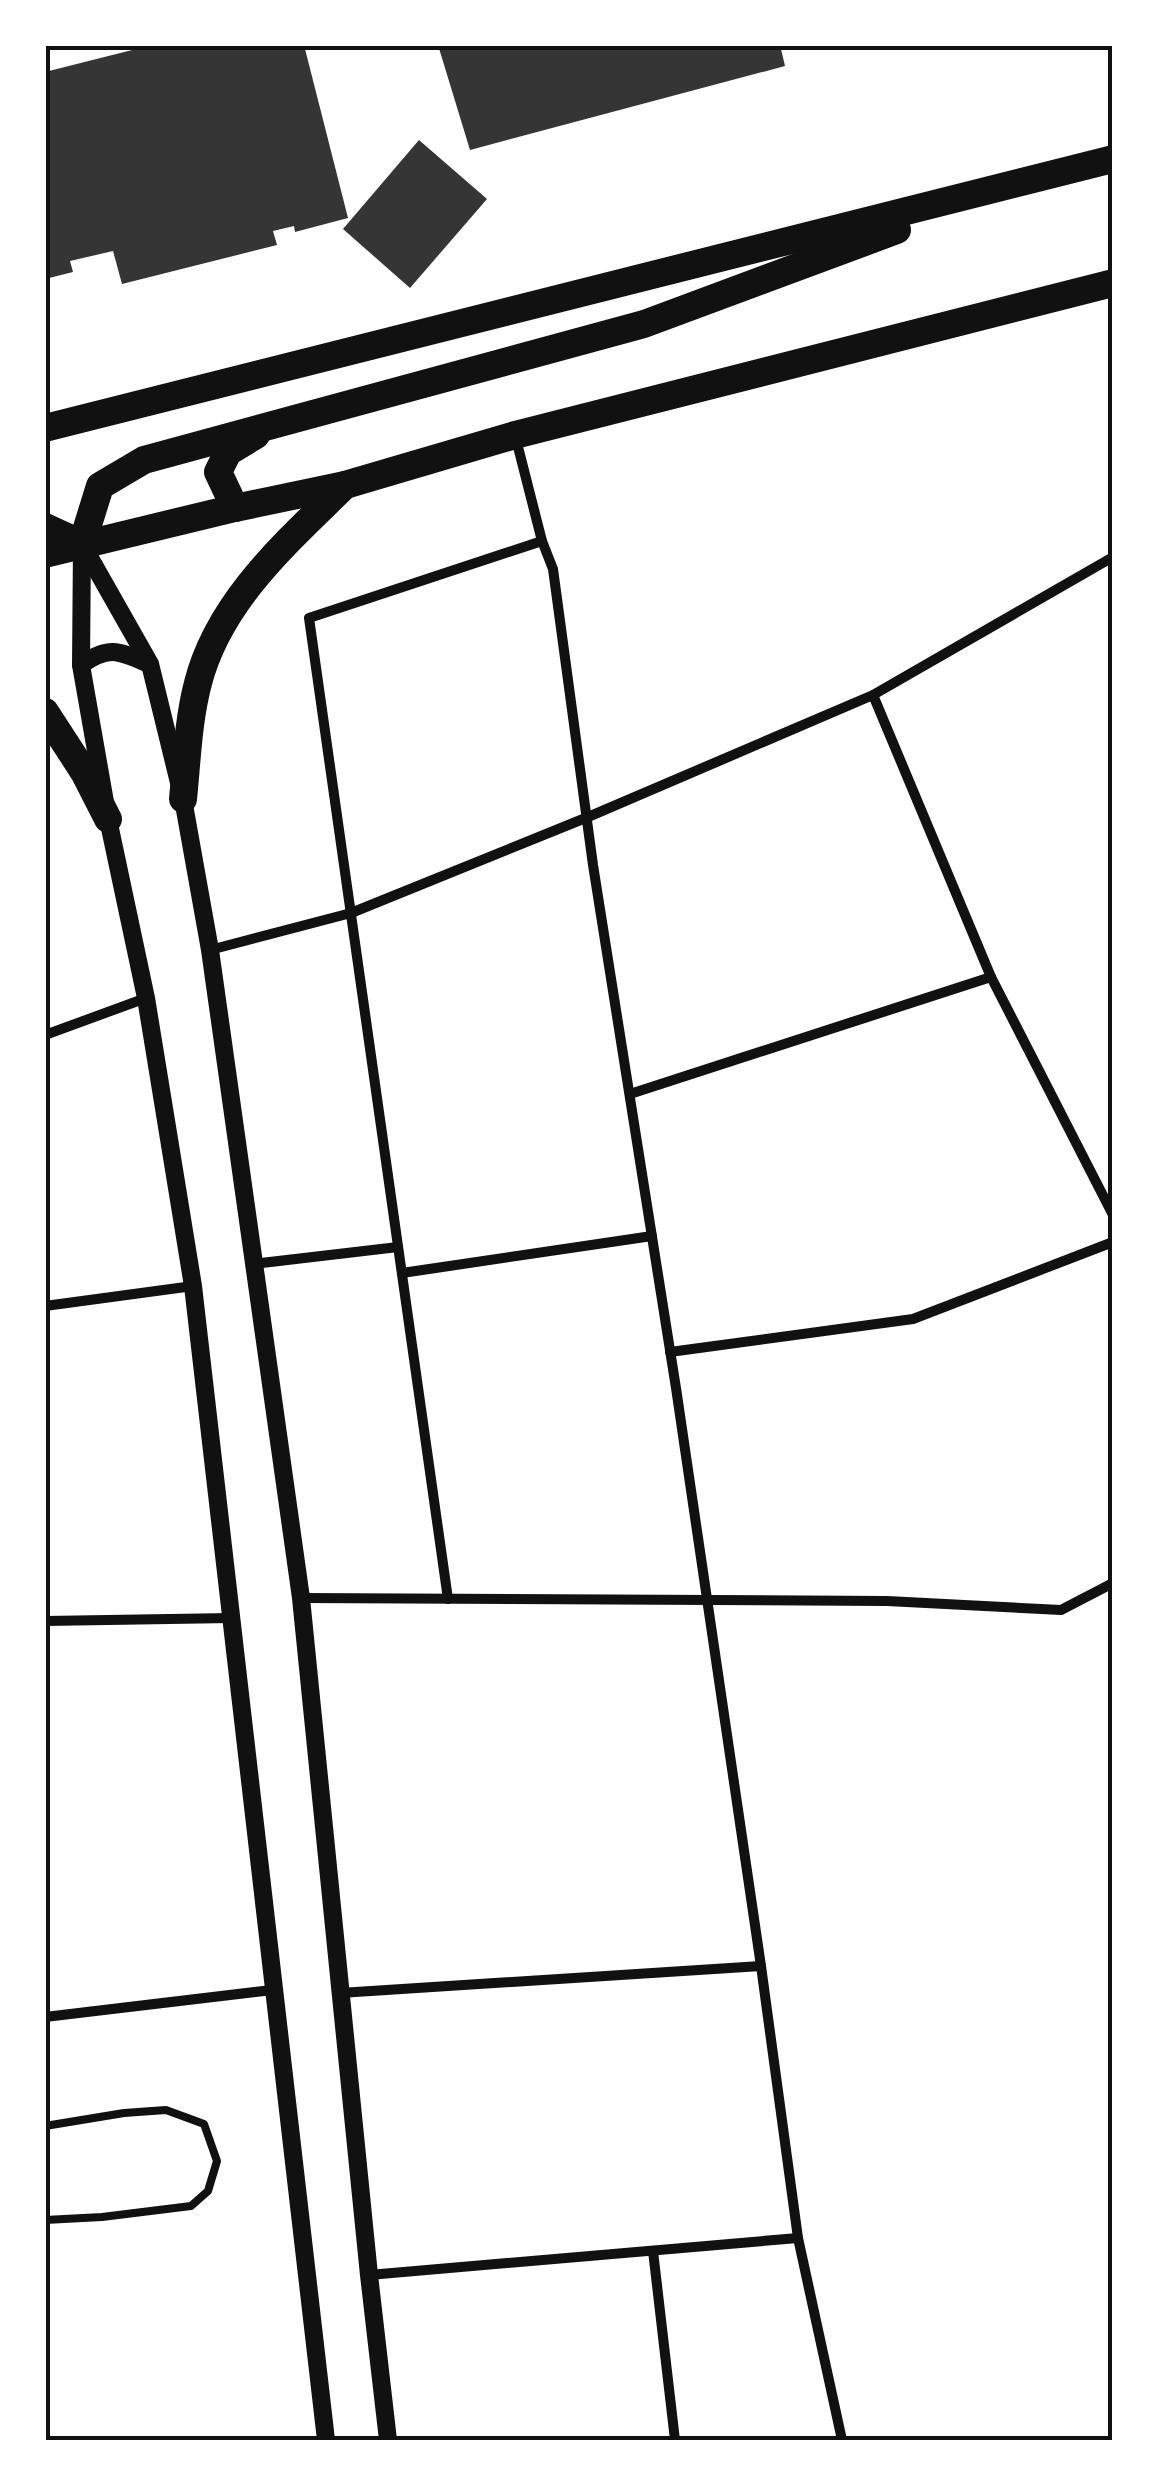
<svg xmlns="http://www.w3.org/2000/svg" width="1158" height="2485" viewBox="0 0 1158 2485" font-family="Jost,sans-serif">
	<rect width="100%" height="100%" fill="#fff"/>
	<g fill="#353535">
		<path d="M 152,45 L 304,45 L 348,218 L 295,232 L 294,226 L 273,231 L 277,245 L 122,284 L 113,251 L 70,261 L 73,272 L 45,279 L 45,72 Z"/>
		<path d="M 438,45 L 780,45 L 785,66 L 470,150 Z"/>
		<path d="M 419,140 L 487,199 L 410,288 L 343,229 Z"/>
	</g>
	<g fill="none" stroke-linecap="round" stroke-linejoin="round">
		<path stroke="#111" stroke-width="8" d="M 45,2126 L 124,2113 L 166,2110 L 204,2124 L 217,2161 L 208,2191 L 191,2206 L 102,2217 L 45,2220"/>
		<g stroke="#111" stroke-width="10">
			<path d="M 516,439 L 542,541 L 553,569 L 593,865 L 676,1388 L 761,1966 L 798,2238 L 842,2440"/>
			<path d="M 873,695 L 1113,557"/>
			<path d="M 210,950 L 351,913 L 588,817 L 873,695 L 991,977 L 630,1094"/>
			<path d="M 991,977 L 1113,1215"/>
			<path d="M 45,1035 L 146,998"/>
			<path d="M 253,1264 L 398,1247"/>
			<path d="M 402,1273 L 652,1236"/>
			<path d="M 45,1306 L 193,1286"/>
			<path d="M 670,1352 L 913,1319 L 1113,1242"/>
			<path d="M 301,1598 L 887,1601 L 1061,1610 L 1113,1583"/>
			<path d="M 448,1599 L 309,618 L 542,541"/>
			<path d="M 45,1621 L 232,1618"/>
			<path d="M 340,1993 L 761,1966"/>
			<path d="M 45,2017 L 272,1990"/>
			<path d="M 653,2251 L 675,2440"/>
			<path d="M 369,2275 L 798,2238"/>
		</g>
		<g stroke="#111" stroke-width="18">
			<path d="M 82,544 L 150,664 L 183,799 L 210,950 L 301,1598 L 369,2275 L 388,2440"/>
			<path d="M 82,544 L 81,665 L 108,819 L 146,998 L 193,1286 L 326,2440"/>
			<path d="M 81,665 C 109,645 119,651 149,664"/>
		</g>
		<g stroke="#111" stroke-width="28">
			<path d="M 45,428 L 1113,159"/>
			<path d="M 235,508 L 218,472 L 228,452 L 256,435"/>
			<path d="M 45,527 L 82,544 L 100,486 L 144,460 L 644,324 L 897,230"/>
			<path d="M 45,554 L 235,508 L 345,485 L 515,435 L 1113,283"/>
			<path d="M 45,712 L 84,772 L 108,819"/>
			<path d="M 183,799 C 187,760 188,721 198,683 C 219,601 287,542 345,485"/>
		</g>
	</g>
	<rect width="1158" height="2485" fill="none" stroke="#ffffff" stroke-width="95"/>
	<rect x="48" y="48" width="1062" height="2390" fill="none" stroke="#111" stroke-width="4"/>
</svg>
